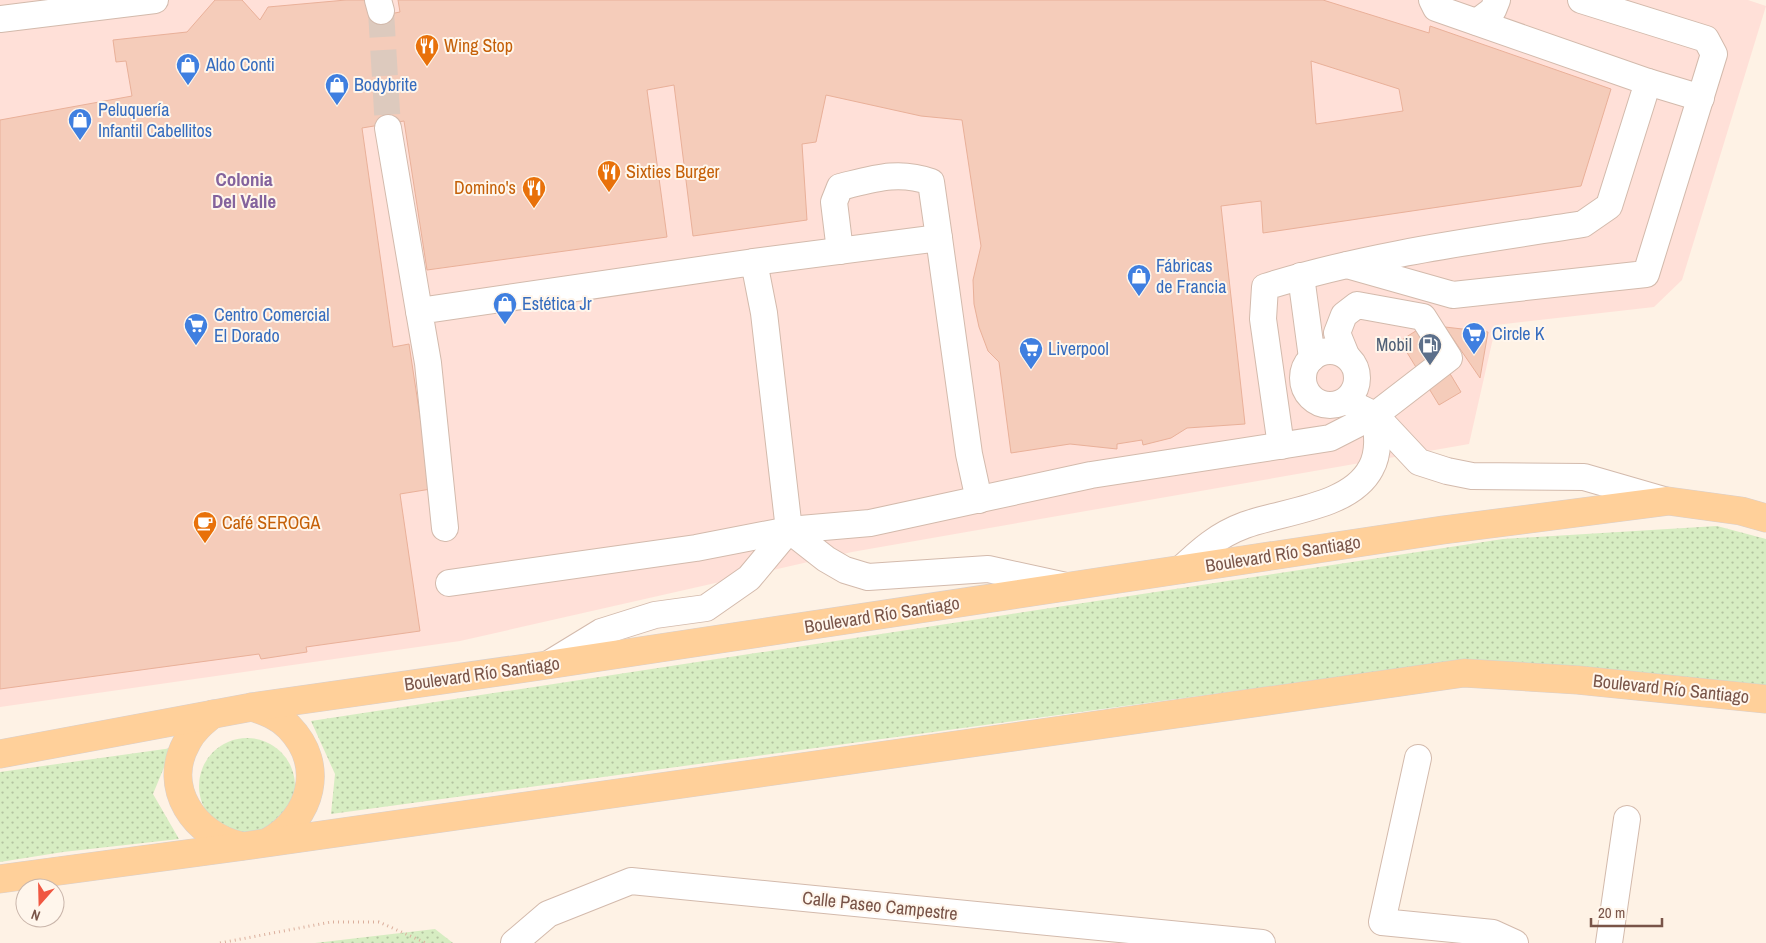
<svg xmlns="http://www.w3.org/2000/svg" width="1766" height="943" viewBox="0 0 1766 943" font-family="'Archivo Narrow',sans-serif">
	<defs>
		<pattern id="grass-dots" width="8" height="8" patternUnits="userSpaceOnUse" patternTransform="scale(1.25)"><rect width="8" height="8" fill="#d7edc2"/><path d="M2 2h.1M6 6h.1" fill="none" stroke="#b3c3a0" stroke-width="1.8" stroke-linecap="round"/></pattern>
	</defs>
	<rect width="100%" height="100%" fill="#fef2e5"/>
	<path fill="#ffe0d8" d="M 0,0 L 1748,0 L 1766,6 L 1682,280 L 1654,307 L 1496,325 L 1469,444 L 852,552 L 460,641 L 0,707 Z"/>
	<g fill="url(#grass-dots)">
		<path d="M 1717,526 L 1766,539 L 1766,686 L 1470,659 L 331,814 L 335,774 L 311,721 L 1503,539 Z"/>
		<circle cx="247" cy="786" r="48"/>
		<path d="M 172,748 L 153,794 L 179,839 L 63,852 L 0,862 L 0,772 Z"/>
		<path d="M 435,929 L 453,943 L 315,943 Z"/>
	</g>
	<g fill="#f5ccba" stroke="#e9b099" fill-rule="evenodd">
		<path d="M 215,0 L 242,0 L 260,20 L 268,7 L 346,0 L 367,0 L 369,18 L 400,12 L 398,0 L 1323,0 L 1429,33 L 1430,26 L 1611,89 L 1581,186 L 1263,233 L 1261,201 L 1221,206 L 1245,424 L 1187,428 L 1171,438 L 1143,445 L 1142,440 L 1117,444 L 1117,449 L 1070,444 L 1011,453 L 999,362 L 988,351 L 979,327 L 974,304 L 973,280 L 981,246 L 962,120 L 921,116 L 826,95 L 816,142 L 802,144 L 807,220 L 693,236 L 674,85 L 647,90 L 667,237 L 427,270 L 404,121 L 362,128 L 393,347 L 409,344 L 431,489 L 400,494 L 420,631 L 306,647 L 307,652 L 261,659 L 259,654 L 0,689 L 0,120 L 132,96 L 126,61 L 116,62 L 113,40 L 187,32 ZM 1311,61 L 1399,89 L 1403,111 L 1316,124 Z"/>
		<path d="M 1422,327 L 1461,392 L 1439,405 L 1400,341 Z"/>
		<path d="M 1445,327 L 1488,332 L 1480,378 Z"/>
	</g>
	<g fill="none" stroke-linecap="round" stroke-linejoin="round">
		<path stroke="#ddcabe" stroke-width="26" stroke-dasharray="26 13" stroke-linecap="butt" d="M 381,11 L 388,128"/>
		<g stroke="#d3baac" stroke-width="28">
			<g id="minor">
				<path d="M 378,0 L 381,11"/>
				<path d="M 0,19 L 155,0"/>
				<path d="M 1477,22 L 1493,10 L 1497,0"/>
				<path d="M 1648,82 L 1701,98"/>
				<path d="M 388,128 L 419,311"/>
				<path d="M 840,251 L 834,202 L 840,187 C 873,179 898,170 931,182 L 939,238"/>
				<path d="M 754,262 L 939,238 L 969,454 L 979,500"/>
				<path d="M 1347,265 L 1453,295 L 1646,274 L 1714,54 L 1706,39 L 1581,0"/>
				<path d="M 1301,276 L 1312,358"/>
				<circle cx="1330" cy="378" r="27"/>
				<path d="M 1346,401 L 1375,415 L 1419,462 L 1447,471 L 1472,476 L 1584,477 L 1667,501"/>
				<path d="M 1281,446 L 1263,319 L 1265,287 C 1370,254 1475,241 1583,224 L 1609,206 L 1648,82 L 1436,8 L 1432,0"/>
				<path d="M 445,528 L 428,363 L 419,311 L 754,262 L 764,313 L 789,530"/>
				<path d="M 1180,570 C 1201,550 1218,535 1245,525 C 1284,511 1351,507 1371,468 C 1380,452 1377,432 1375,415"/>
				<path d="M 449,583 L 696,548 L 789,530 L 870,523 L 1091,475 L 1330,438 L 1375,415 L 1449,358 L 1423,317 L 1357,305 L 1344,315 L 1337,333 L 1346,355"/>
				<path d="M 547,665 L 601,632 L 655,615 L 706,608 L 749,578 L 789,530 L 826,559 L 845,570 L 868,577 L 988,569 L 1066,586"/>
				<path d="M 1418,758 L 1382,922 L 1493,933 L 1515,943"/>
				<path d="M 514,943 L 548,914 L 631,881 L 1262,943"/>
				<path d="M 1609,943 L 1627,819"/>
			</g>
		</g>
		<g stroke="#d9cfcc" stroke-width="29">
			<g id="major">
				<path d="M 252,707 C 266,712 279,716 289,727 C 326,765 312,818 268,842"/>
				<path d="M 213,714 C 203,722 193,730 187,742 C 161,788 195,836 241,846"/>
				<path d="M 0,754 L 252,707 L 547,665 L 1443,530 L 1668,501 L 1741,511 L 1766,518"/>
				<path d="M 0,879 L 245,846 L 1464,673 L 1578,680 L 1766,699"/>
			</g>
		</g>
		<path stroke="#dbaf9d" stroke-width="3" stroke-dasharray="1 4" stroke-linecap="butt" d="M 220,943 L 331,922 L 379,922 L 426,943"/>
		<use href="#minor" stroke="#fff" stroke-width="26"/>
		<use href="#major" stroke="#ffd09a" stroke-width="28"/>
	</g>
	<defs>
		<g id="restaurant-pin" transform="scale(1.25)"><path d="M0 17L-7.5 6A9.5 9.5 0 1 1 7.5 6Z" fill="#e8710a" stroke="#fff6ec"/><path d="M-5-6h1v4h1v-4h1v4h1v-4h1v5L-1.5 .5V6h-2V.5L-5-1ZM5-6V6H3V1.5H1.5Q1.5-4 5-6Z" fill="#fff"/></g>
		<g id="shop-pin" transform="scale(1.25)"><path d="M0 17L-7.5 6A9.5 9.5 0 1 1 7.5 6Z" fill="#3f7fe0" stroke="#fff6ec"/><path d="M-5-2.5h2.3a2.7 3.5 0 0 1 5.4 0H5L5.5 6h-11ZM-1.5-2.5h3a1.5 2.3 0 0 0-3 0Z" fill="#fff"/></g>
		<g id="supermarket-pin" transform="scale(1.25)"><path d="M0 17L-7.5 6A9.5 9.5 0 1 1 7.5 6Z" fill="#3f7fe0" stroke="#fff6ec"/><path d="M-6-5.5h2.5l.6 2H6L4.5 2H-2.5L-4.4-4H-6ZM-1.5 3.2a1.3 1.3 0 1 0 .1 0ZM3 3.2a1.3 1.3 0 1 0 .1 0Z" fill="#fff"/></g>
		<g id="fuel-pin" transform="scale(1.25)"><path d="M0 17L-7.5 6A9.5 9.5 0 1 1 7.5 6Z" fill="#5c6f8a" stroke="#fff6ec"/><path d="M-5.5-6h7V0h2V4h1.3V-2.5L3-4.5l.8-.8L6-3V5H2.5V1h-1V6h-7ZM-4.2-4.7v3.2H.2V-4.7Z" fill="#fff"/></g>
		<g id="cafe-pin" transform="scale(1.25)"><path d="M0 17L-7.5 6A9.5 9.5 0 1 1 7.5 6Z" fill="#e8710a" stroke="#fff6ec"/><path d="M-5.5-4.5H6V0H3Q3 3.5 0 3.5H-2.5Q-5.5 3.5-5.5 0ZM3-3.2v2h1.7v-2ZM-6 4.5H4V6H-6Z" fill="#fff"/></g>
	</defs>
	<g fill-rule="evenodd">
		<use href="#restaurant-pin" x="427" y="46"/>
		<use href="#shop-pin" x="188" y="65"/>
		<use href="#shop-pin" x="337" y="85"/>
		<use href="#shop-pin" x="80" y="120"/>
		<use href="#restaurant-pin" x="609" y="172"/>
		<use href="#restaurant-pin" x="534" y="188"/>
		<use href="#shop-pin" x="1139" y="276"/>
		<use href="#shop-pin" x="505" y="304"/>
		<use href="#supermarket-pin" x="196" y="325"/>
		<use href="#supermarket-pin" x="1474" y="334"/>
		<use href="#fuel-pin" x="1430" y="345"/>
		<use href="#supermarket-pin" x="1031" y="349"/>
		<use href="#cafe-pin" x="205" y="523"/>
	</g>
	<g text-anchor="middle" stroke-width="4" stroke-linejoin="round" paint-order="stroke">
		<g font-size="18" fill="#c56008" stroke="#fff6ec" text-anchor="start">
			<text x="444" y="52">Wing Stop</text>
			<text x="626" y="178">Sixties Burger</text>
			<text x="516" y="194" text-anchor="end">Domino's</text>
			<text x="222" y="529">Café SEROGA</text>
		</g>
		<g font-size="18" fill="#366cbe" stroke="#fff6ec" text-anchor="start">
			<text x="206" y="71">Aldo Conti</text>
			<text x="354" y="91">Bodybrite</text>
			<text x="98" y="116">Peluquería<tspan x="98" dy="21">Infantil Cabellitos</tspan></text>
			<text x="1156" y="272">Fábricas<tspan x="1156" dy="21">de Francia</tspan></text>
			<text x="522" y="310">Estética Jr</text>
			<text x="214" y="321">Centro Comercial<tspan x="214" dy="21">El Dorado</tspan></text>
			<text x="1492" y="340">Circle K</text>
			<text x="1048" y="355">Liverpool</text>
		</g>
		<g font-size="18" fill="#4e5e75" stroke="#fff6ec" text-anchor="end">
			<text x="1412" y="351">Mobil</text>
		</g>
		<g font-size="18" fill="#795448" stroke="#fff6ec">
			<text transform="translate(1283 554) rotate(-9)" y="6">Boulevard Río Santiago</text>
			<text transform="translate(882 615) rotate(-9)" y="6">Boulevard Río Santiago</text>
			<text transform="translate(482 674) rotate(-8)" y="6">Boulevard Río Santiago</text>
			<text transform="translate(1671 689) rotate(6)" y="6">Boulevard Río Santiago</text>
			<text transform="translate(880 906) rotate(6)" y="6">Calle Paseo Campestre</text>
		</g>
		<g font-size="19" font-weight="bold" fill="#84639d" stroke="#fff6ec">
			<text x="244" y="186">Colonia<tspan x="244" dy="22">Del Valle</tspan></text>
		</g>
	</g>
	<g transform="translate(40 903) rotate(200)"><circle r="24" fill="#fff6ec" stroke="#c9b5aa"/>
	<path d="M0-4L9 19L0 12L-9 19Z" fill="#f05741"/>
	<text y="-8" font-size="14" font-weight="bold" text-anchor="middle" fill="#795448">N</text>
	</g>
	<path d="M1591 918v8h71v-8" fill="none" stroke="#795448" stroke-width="2.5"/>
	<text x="1598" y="918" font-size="15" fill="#795448" stroke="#fff6ec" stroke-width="4" paint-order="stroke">20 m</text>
</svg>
